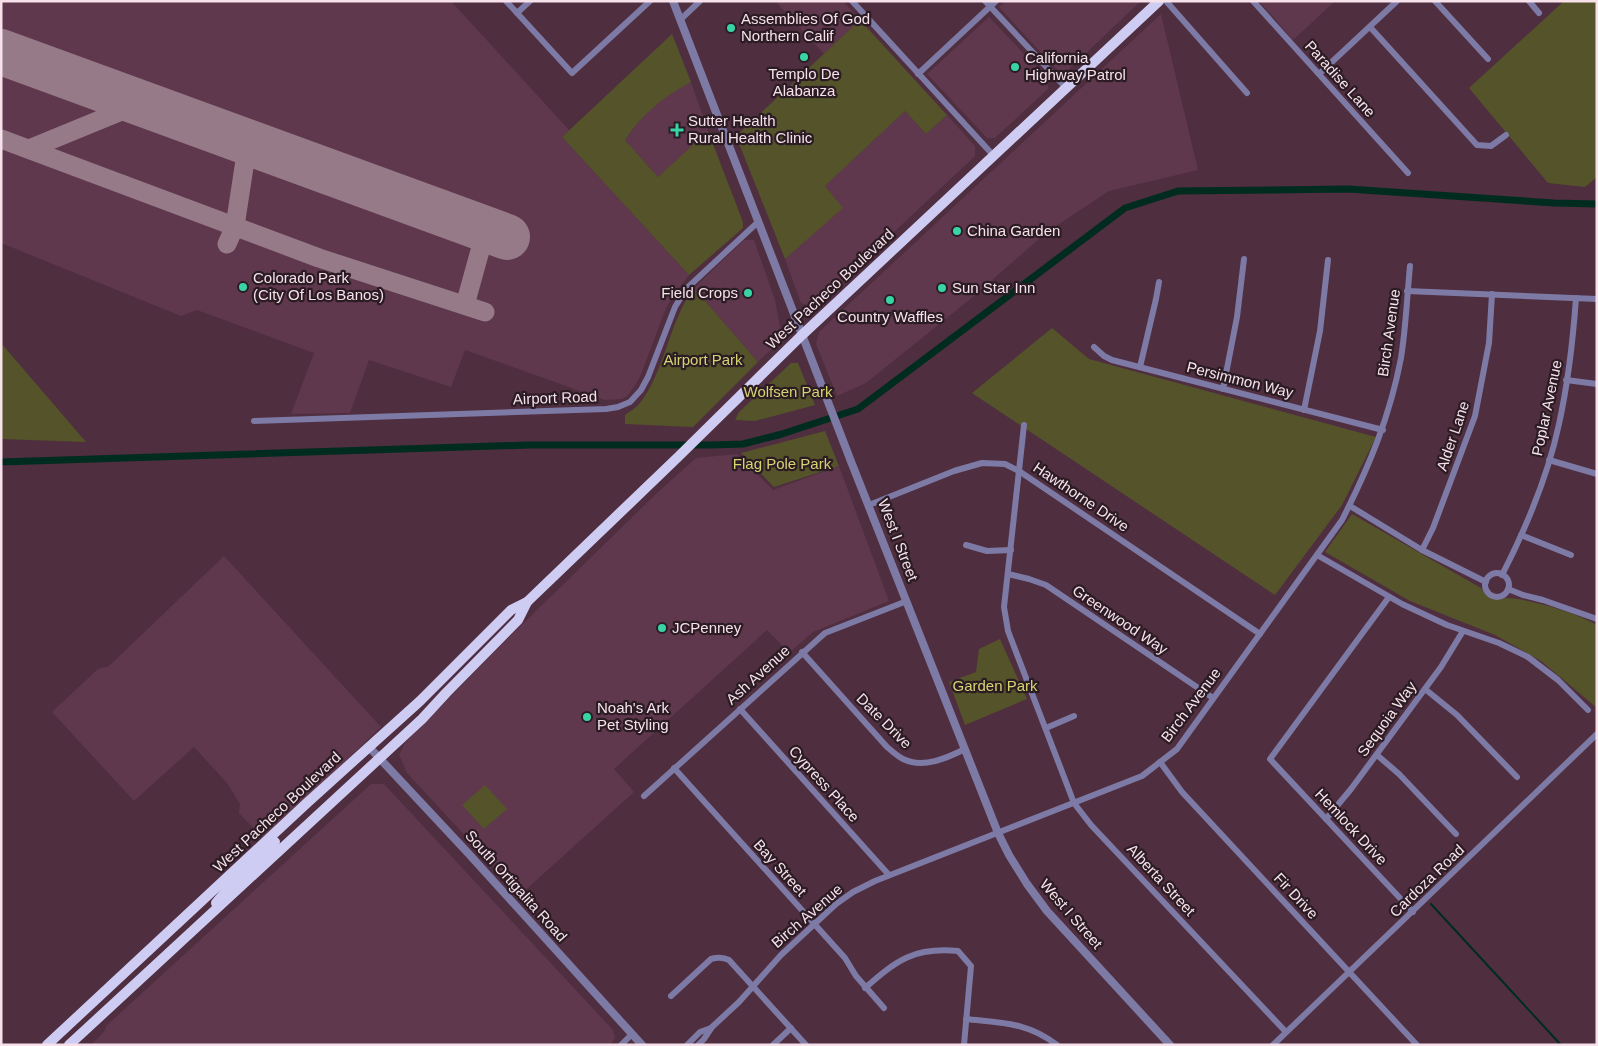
<svg xmlns="http://www.w3.org/2000/svg" width="1598" height="1046" viewBox="0 0 1598 1046" font-family="Helvetica,sans-serif">
	<rect width="100%" height="100%" fill="#4f2e3f"/>
	<g fill="#5f384d">
		<path d="M 1,1 L 451,1 L 569,130 L 562,137 L 689,275 L 671,299 L 664,313 L 642,372 L 636,384 L 627,396 L 622,399 L 605,400 L 465,350 L 451,387 L 369,360 L 350,413 L 291,414 L 314,353 L 197,310 L 181,316 L 1,243 Z"/>
		<path d="M 775,1 L 843,1 L 860,20 L 824,54 Z"/>
		<path d="M 1006,1 L 1141,1 L 1067,71 L 1057,70 L 999,7 Z"/>
		<path d="M 1259,1 L 1335,1 L 1293,40 Z"/>
		<path d="M 1161,14 L 1198,170 L 1109,191 L 1047,232 L 968,301 L 866,383 L 837,396 L 816,344 L 819,332 Z"/>
		<path d="M 989,17 L 1047,78 L 1048,89 L 995,138 L 987,138 L 927,74 Z"/>
		<path d="M 691,82 L 708,131 L 658,177 L 625,140 L 638,122 L 654,106 L 673,91 Z"/>
		<path d="M 905,111 L 926,134 L 947,115 L 975,146 L 975,156 L 814,307 L 801,303 L 785,259 L 842,208 L 825,186 Z"/>
		<path d="M 744,240 L 754,240 L 775,300 L 780,327 L 784,333 L 784,337 L 758,362 L 694,288 Z"/>
		<path d="M 737,454 L 773,490 L 839,466 L 889,601 L 813,632 L 789,653 L 767,630 L 614,769 L 634,792 L 520,895 L 407,773 L 399,755 L 405,743 L 499,647 L 657,493 L 696,458 Z"/>
		<path d="M 224,556 L 381,727 L 264,839 L 239,813 L 240,804 L 227,783 L 194,747 L 134,801 L 52,712 L 98,669 L 109,666 Z"/>
		<path d="M 371,784 L 384,784 L 613,1030 L 615,1038 L 610,1045 L 89,1045 L 92,1044 L 104,1032 L 106,1026 Z"/>
	</g>
	<g fill="#54532a">
		<path d="M 1564,1 L 1597,1 L 1597,177 L 1585,187 L 1548,183 L 1469,88 Z"/>
		<path d="M 860,20 L 947,115 L 926,134 L 905,111 L 825,186 L 843,208 L 785,259 L 736,136 Z"/>
		<path d="M 672,34 L 691,82 C 663,97 642,114 625,140 L 658,177 L 708,131 L 743,222 L 743,228 L 689,275 L 562,137 Z"/>
		<path d="M 694,288 L 758,362 L 693,427 L 625,424 L 625,415 C 630,411 636,408 640,403 C 666,369 668,323 694,288 Z"/>
		<path d="M 1052,328 L 1089,359 L 1376,437 L 1342,505 L 1275,595 L 972,393 Z"/>
		<path d="M 1,343 L 86,442 L 1,439 Z"/>
		<path d="M 791,363 L 798,363 L 815,405 L 755,421 L 735,420 L 739,412 Z"/>
		<path d="M 825,431 L 839,466 L 774,487 L 741,453 Z"/>
		<path d="M 1352,514 L 1481,588 C 1484,593 1487,597 1492,599 C 1497,600 1502,598 1507,598 C 1530,599 1577,613 1597,625 L 1597,708 L 1541,661 L 1495,635 L 1410,601 L 1325,552 Z"/>
		<path d="M 1000,639 L 1027,699 L 965,725 L 949,682 L 976,672 L 979,649 Z"/>
		<path d="M 485,785 L 507,809 L 484,829 L 462,805 Z"/>
	</g>
	<g fill="none" stroke-linecap="round" stroke-linejoin="round">
		<path stroke="#002c1f" stroke-width="2" d="M 1431,904 L 1561,1045"/>
		<path stroke="#002c1f" stroke-width="7" d="M 1,462 L 529,445 L 712,445 L 743,444 L 782,434 L 858,409 L 1125,208 L 1178,191 L 1348,189 L 1554,203 L 1597,204"/>
		<g stroke="#967a88" stroke-width="19">
			<path d="M 1,139 L 319,258 L 485,312"/>
			<path d="M 29,149 L 141,103"/>
			<path d="M 227,244 L 235,226 L 248,141"/>
			<path d="M 465,305 L 486,229"/>
		</g>
		<path stroke="#967a88" stroke-width="46" d="M 1,52 L 507,237"/>
		<g stroke="#7d7aa6" stroke-width="6">
			<path d="M 506,1 L 572,73 L 650,1"/>
			<path d="M 852,1 L 993,155"/>
			<path d="M 985,1 L 1066,88"/>
			<path d="M 1166,1 L 1247,93"/>
			<path d="M 1253,1 L 1408,173"/>
			<path d="M 1435,1 L 1488,59"/>
			<path d="M 1529,1 L 1539,13"/>
			<path d="M 517,13 L 530,1"/>
			<path d="M 680,20 L 700,1"/>
			<path d="M 1370,27 L 1477,145 L 1491,146 L 1506,135"/>
			<path d="M 918,74 L 996,1"/>
			<path d="M 1319,74 L 1397,1"/>
			<path d="M 1407,291 L 1597,299"/>
			<path d="M 1094,347 L 1104,356 L 1112,360 L 1383,430"/>
			<path d="M 1140,367 L 1156,299 L 1159,282"/>
			<path d="M 1566,380 L 1597,384"/>
			<path d="M 1223,389 L 1237,317 L 1244,259"/>
			<path d="M 1304,410 L 1320,331 L 1328,260"/>
			<path d="M 254,421 L 606,409 L 618,407 L 630,402 L 641,390 L 648,377 L 675,307 L 686,289 L 758,222"/>
			<path d="M 1024,425 L 1004,607 L 1008,631 L 1074,803 L 1091,825 L 1286,1032"/>
			<path d="M 1549,460 L 1597,474"/>
			<path d="M 869,505 L 954,471 L 982,463 L 1005,464 L 1019,471 L 1260,634"/>
			<path d="M 1350,506 L 1422,550 L 1486,582"/>
			<path d="M 1521,535 L 1571,555"/>
			<path d="M 966,545 L 987,551 L 1011,550"/>
			<path d="M 1422,550 L 1433,528 L 1475,416 L 1489,343 L 1492,294"/>
			<path d="M 1317,555 L 1402,604 L 1447,625 L 1499,643 L 1528,657 L 1558,680 L 1588,710"/>
			<circle cx="1497" cy="585" r="12"/>
			<path d="M 1008,574 L 1029,579 L 1046,585 L 1213,698"/>
			<path d="M 1502,575 C 1526,528 1548,476 1559,424 C 1568,383 1573,340 1576,298"/>
			<path d="M 1508,589 L 1523,595 L 1543,600 L 1597,619"/>
			<path d="M 1389,597 L 1270,759 L 1413,912"/>
			<path d="M 802,652 L 887,747 C 892,751 897,756 903,759 C 923,769 947,758 965,749"/>
			<path d="M 1425,689 L 1457,715 L 1517,777"/>
			<path d="M 740,709 L 889,875"/>
			<path d="M 1046,728 L 1074,716"/>
			<path d="M 1377,755 L 1399,774 L 1456,834"/>
			<path d="M 1160,762 L 1182,792 L 1417,1045"/>
			<path d="M 674,768 L 845,958 L 856,976 L 884,1008"/>
			<path d="M 644,796 L 825,633 L 907,601"/>
			<path d="M 1326,819 L 1351,789 L 1441,667 L 1463,631"/>
			<path d="M 865,988 C 897,960 914,947 958,951 L 971,966 L 964,1045"/>
			<path d="M 671,996 L 711,959 C 718,957 723,957 729,960 L 806,1045"/>
			<path d="M 966,1019 C 1002,1023 1027,1022 1057,1045"/>
			<path d="M 621,1045 L 632,1034"/>
			<path d="M 687,1045 L 700,1032 L 711,1028"/>
			<path d="M 698,1045 L 704,1039 L 712,1027 L 739,1002 L 781,955 L 836,904 L 853,892 L 875,881 L 1142,776 L 1177,749 L 1342,520 C 1369,467 1390,416 1401,358 C 1406,327 1407,296 1410,266"/>
			<path d="M 773,1045 L 791,1028"/>
			<path d="M 1273,1045 L 1597,734"/>
		</g>
		<g stroke="#7d7aa6" stroke-width="8">
			<path d="M 673,1 L 852,464 L 998,833 L 1009,855 L 1027,884 L 1047,911 L 1170,1045"/>
			<path d="M 369,747 L 468,853 L 642,1045"/>
		</g>
		<g stroke="#cfccf3" stroke-width="10">
			<path d="M 216,903 L 227,890 L 275,842"/>
			<path d="M 47,1045 L 308,802 L 420,701 L 511,610 L 527,602 L 678,457 L 802,335 L 1159,1"/>
			<path d="M 69,1045 L 422,719 L 446,693 L 518,620 L 527,602"/>
		</g>
	</g>
	<g fill="#39d4a5" stroke="#2b1c24" stroke-width="2">
		<circle cx="731" cy="28" r="5"/>
		<circle cx="804" cy="57" r="5"/>
		<circle cx="1015" cy="67" r="5"/>
		<path d="M674.5 122.5h5v5h5v5h-5v5h-5v-5h-5v-5h5z"/>
		<circle cx="957" cy="231" r="5"/>
		<circle cx="243" cy="287" r="5"/>
		<circle cx="942" cy="288" r="5"/>
		<circle cx="748" cy="293" r="5"/>
		<circle cx="890" cy="300" r="5"/>
		<circle cx="662" cy="628" r="5"/>
		<circle cx="587" cy="717" r="5"/>
	</g>
	<g text-anchor="middle" stroke-width="4.5" stroke-linejoin="round" paint-order="stroke">
		<g font-size="15" fill="#f7e1eb" stroke="#2b1c24" text-anchor="start">
			<text x="741" y="24">Assemblies Of God<tspan x="741" dy="17">Northern Calif</tspan></text>
			<text x="1025" y="63">California<tspan x="1025" dy="17">Highway Patrol</tspan></text>
			<text x="804" y="79" text-anchor="middle">Templo De<tspan x="804" dy="17">Alabanza</tspan></text>
			<text x="688" y="126">Sutter Health<tspan x="688" dy="17">Rural Health Clinic</tspan></text>
			<text x="967" y="236">China Garden</text>
			<text x="253" y="283">Colorado Park<tspan x="253" dy="17">(City Of Los Banos)</tspan></text>
			<text x="952" y="293">Sun Star Inn</text>
			<text x="738" y="298" text-anchor="end">Field Crops</text>
			<text x="890" y="322" text-anchor="middle">Country Waffles</text>
			<text x="672" y="633">JCPenney</text>
			<text x="597" y="713">Noah's Ark<tspan x="597" dy="17">Pet Styling</tspan></text>
		</g>
		<g font-size="15" fill="#f7e1eb" stroke="#2b1c24">
			<text transform="translate(1340 79) rotate(48)" y="5">Paradise Lane</text>
			<text transform="translate(830 289) rotate(-43)" y="5">West Pacheco Boulevard</text>
			<text transform="translate(1389 333) rotate(-82)" y="5">Birch Avenue</text>
			<text transform="translate(1240 380) rotate(14)" y="5">Persimmon Way</text>
			<text transform="translate(555 398) rotate(-2)" y="5">Airport Road</text>
			<text transform="translate(1547 408) rotate(-78)" y="5">Poplar Avenue</text>
			<text transform="translate(1453 436) rotate(-71)" y="5">Alder Lane</text>
			<text transform="translate(1081 497) rotate(34)" y="5">Hawthorne Drive</text>
			<text transform="translate(898 540) rotate(69)" y="5">West I Street</text>
			<text transform="translate(1120 620) rotate(34)" y="5">Greenwood Way</text>
			<text transform="translate(758 675) rotate(-42)" y="5">Ash Avenue</text>
			<text transform="translate(1191 705) rotate(-53)" y="5">Birch Avenue</text>
			<text transform="translate(1387 719) rotate(-54)" y="5">Sequoia Way</text>
			<text transform="translate(884 721) rotate(45)" y="5">Date Drive</text>
			<text transform="translate(824 784) rotate(48)" y="5">Cypress Place</text>
			<text transform="translate(277 812) rotate(-43)" y="5">West Pacheco Boulevard</text>
			<text transform="translate(1351 827) rotate(47)" y="5">Hemlock Drive</text>
			<text transform="translate(780 868) rotate(48)" y="5">Bay Street</text>
			<text transform="translate(1161 880) rotate(47)" y="5">Alberta Street</text>
			<text transform="translate(1427 881) rotate(-44)" y="5">Cardoza Road</text>
			<text transform="translate(516 886) rotate(48)" y="5">South Ortigalita Road</text>
			<text transform="translate(1296 896) rotate(47)" y="5">Fir Drive</text>
			<text transform="translate(1071 914) rotate(49)" y="5">West I Street</text>
			<text transform="translate(807 916) rotate(-41)" y="5">Birch Avenue</text>
		</g>
		<g font-size="15" fill="#d5d372" stroke="#2b1c24">
			<text x="703" y="365">Airport Park</text>
			<text x="788" y="397">Wolfsen Park</text>
			<text x="782" y="469">Flag Pole Park</text>
			<text x="995" y="691">Garden Park</text>
		</g>
	</g>
	<rect width="1598" height="1046" fill="none" stroke="#f7e1eb" stroke-width="5"/>
</svg>
